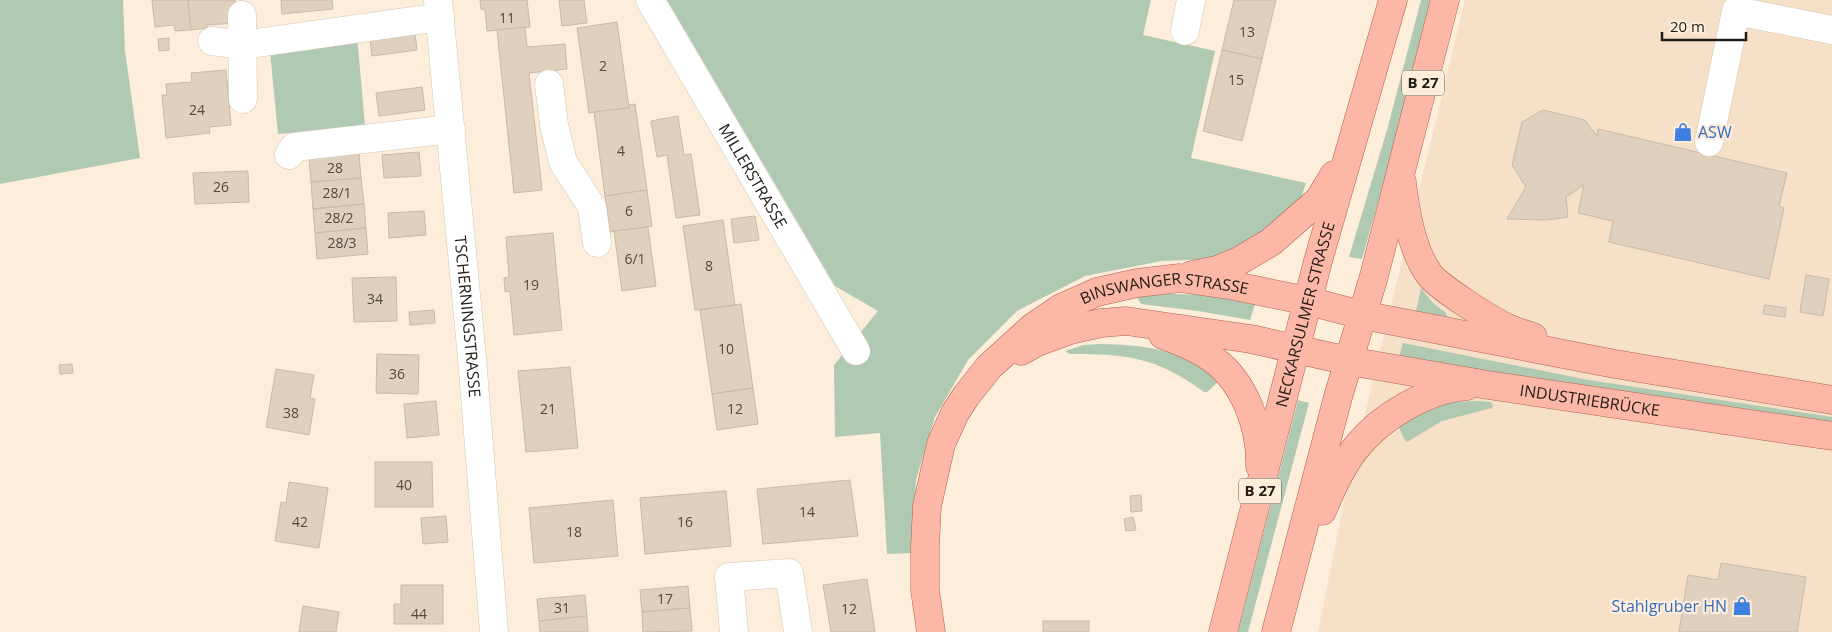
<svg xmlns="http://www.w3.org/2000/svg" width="1832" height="632" viewBox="0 0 1832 632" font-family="'Open Sans',sans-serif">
	<rect width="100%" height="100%" fill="#fdeddb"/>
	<path fill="#f6e1c8" d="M 1465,0 L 1832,0 L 1832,632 L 1318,632 L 1346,492 Z"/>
	<g fill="#b0c9b2">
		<path d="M 0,0 L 123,0 L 125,51 L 140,158 L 0,184 Z"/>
		<path d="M 667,0 L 1151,0 L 1143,35 L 1215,51 L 1191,158 L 1306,183 L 1291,228 L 1236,258 L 1162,261 L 1085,276 L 1017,311 L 968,360 L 935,417 L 916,480 L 912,553 L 887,554 L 880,433 L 835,437 L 834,365 L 878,311 L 835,286 Z"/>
		<path d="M 1421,0 L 1431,0 L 1409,92 L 1362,259 L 1349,257 L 1387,130 Z"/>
		<path d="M 357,35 L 365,126 L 278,134 L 270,51 Z"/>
		<path d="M 1421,288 L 1433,303 L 1446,313 L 1448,318 L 1416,311 Z"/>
		<path d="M 1174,294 L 1209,295 L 1256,301 L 1250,320 L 1198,311 L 1141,304 L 1138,298 L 1139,295 Z"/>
		<path d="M 1403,343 L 1589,380 L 1832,417 L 1832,425 L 1399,357 Z"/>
		<path d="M 1101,344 C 1142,345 1189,349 1219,381 L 1207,392 L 1204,392 C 1156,357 1128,354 1070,354 L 1065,351 L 1083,345 Z"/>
		<path d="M 1298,400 L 1309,403 L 1248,632 L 1238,632 Z"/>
		<path d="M 1478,401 L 1491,402 L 1493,406 L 1492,408 L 1442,421 L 1407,442 L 1404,439 L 1398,425 L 1432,408 L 1454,402 Z"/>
	</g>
	<g fill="#e0d1bf" stroke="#c8b9a8">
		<path d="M 152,0 L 188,0 L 191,30 L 175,31 L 174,25 L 155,27 Z"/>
		<path d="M 188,0 L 235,0 L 237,23 L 207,25 L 207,28 L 191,30 Z"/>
		<path d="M 281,0 L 332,0 L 333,9 L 282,14 Z"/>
		<path d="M 480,0 L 527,0 L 530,27 L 487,31 L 485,9 L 481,9 Z"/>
		<path d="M 559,0 L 584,0 L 587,23 L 562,26 Z"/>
		<path d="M 1234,0 L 1276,0 L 1262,59 L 1222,50 Z"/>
		<path d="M 617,22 L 629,108 L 589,113 L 577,28 Z"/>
		<path d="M 414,25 L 417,50 L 372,56 L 369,31 Z"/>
		<path d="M 525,27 L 527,47 L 565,44 L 567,69 L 529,73 L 542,190 L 514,193 L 497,30 Z"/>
		<path d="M 169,38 L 169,50 L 159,51 L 158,39 Z"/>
		<path d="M 1222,50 L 1262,59 L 1242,141 L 1203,131 Z"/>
		<path d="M 226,70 L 231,125 L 209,127 L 210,133 L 166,138 L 162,95 L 167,95 L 166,84 L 192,82 L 191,73 Z"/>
		<path d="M 422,87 L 425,110 L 379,116 L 376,93 Z"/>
		<path d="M 635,104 L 647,190 L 605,196 L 594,112 L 629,108 L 629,105 Z"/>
		<path d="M 1543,110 L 1585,120 L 1597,136 L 1598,129 L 1787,173 L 1779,206 L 1784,208 L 1769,279 L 1609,242 L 1613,221 L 1578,213 L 1584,185 L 1566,197 L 1568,217 L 1546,220 L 1507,219 L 1526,187 L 1512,165 L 1522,122 Z"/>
		<path d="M 678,116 L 684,155 L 691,154 L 700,215 L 676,218 L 667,155 L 657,157 L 651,121 Z"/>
		<path d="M 419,152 L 421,176 L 384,178 L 382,155 Z"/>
		<path d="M 359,153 L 361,178 L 311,182 L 309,158 Z"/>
		<path d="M 248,171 L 249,202 L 195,204 L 193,173 Z"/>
		<path d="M 361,178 L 364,204 L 313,209 L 311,182 Z"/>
		<path d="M 647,190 L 652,226 L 610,232 L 605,196 Z"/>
		<path d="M 364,204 L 366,228 L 315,233 L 313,209 Z"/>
		<path d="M 424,211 L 426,235 L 389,238 L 388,213 Z"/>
		<path d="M 755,216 L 759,240 L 734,243 L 731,219 Z"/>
		<path d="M 723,220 L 735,305 L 695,310 L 683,226 Z"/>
		<path d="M 648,227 L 656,286 L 622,291 L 614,231 Z"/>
		<path d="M 366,228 L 368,254 L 317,259 L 315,233 Z"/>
		<path d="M 553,233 L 562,330 L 514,335 L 510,291 L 505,292 L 504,278 L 509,277 L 506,237 Z"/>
		<path d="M 1806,275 L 1829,279 L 1823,316 L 1800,312 Z"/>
		<path d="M 396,277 L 397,321 L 354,322 L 352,278 Z"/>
		<path d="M 741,304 L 753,388 L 712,394 L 700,310 Z"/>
		<path d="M 1765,305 L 1786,308 L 1785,317 L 1763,314 Z"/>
		<path d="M 434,310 L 435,323 L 410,325 L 409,312 Z"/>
		<path d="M 377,354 L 419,355 L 418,394 L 376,393 Z"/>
		<path d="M 72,364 L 73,373 L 60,374 L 59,365 Z"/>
		<path d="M 570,367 L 578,448 L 526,452 L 518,371 Z"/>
		<path d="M 276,369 L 314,375 L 310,398 L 315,399 L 309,435 L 266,427 Z"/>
		<path d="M 753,388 L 758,424 L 717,430 L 712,394 Z"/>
		<path d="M 436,401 L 439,435 L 407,438 L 404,404 Z"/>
		<path d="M 375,462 L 432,462 L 433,507 L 375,507 Z"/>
		<path d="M 850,480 L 858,536 L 763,544 L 757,489 Z"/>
		<path d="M 289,482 L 328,488 L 319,548 L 275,541 L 281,502 L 286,503 Z"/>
		<path d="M 726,491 L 731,546 L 645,554 L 640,498 Z"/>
		<path d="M 1141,495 L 1142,511 L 1131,512 L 1130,496 Z"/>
		<path d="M 613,500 L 618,556 L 534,563 L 529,508 Z"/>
		<path d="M 446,516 L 448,542 L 423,544 L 421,518 Z"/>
		<path d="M 1133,517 L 1136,530 L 1126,531 L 1124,519 Z"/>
		<path d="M 1721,563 L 1806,577 L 1797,632 L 1679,632 L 1688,575 L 1718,580 Z"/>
		<path d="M 867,579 L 875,632 L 831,632 L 823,585 Z"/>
		<path d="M 401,585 L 443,585 L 443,624 L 394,624 L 394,604 L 401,604 Z"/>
		<path d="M 688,586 L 690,608 L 642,612 L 640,590 Z"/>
		<path d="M 585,595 L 587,616 L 539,621 L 537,599 Z"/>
		<path d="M 303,606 L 339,612 L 336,632 L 299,632 Z"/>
		<path d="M 690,608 L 692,631 L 643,632 L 642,612 Z"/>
		<path d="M 587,616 L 588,632 L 540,632 L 539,621 Z"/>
		<rect x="1043" y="621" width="46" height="11"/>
	</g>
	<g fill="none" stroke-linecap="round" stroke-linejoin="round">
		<g stroke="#d5c6b4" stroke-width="29">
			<g id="minor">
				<path id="s1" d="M 438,0 L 472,358 L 494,632"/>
				<path id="s2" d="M 650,0 L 856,351"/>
				<path d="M 242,15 L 243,99"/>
				<path d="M 1185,31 L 1191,0"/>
				<path d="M 212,41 L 243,45 L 440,17"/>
				<path d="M 549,84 L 554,125 L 563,162 L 592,207 L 597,243"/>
				<path d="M 1709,142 L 1736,11 L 1832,30"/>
				<path d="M 289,155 L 294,147 L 451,129"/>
				<path d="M 734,632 L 729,577 L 789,573 L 798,632"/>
			</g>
		</g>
		<g stroke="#ae624c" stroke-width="29">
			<g id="major">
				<path d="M 1402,182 C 1405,210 1412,250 1429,274 C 1438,287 1492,321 1508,328 C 1516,332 1525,334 1533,337"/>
				<path d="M 1192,275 L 1217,270 L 1239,261 L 1271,242 L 1319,200 L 1334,175"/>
				<path d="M 1163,335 C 1180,341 1200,349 1214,360 C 1245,383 1261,428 1260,466"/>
				<path id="s3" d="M 1021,351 L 1037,342 L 1070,330 L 1101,323 L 1126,321 L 1251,339 L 1349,361 L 1488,385 L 1832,436"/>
				<path d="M 1322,511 C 1331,490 1341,467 1355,449 C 1380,417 1427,389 1467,386"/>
				<path id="s4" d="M 931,632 L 925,590 L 925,547 L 927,506 L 941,444 L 955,413 L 966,396 L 989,367 L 1033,327 L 1061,308 L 1097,292 L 1137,283 L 1180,278 L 1235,286 L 1308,301 L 1362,315 L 1615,364 L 1832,400"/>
				<path id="s5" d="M 1223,632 L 1318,261 L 1393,0"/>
				<path d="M 1276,632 L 1338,397 L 1374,276 L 1445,0"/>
			</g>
		</g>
		<use href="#minor" stroke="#fff" stroke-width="28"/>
		<use href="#major" stroke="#fcb7a6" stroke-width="28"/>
	</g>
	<defs>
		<g id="shop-bare" transform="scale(1.5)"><path d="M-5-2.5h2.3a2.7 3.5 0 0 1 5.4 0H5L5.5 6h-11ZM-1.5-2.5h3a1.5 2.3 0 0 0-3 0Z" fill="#3f7fe0" stroke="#fdeddb" stroke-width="2.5" paint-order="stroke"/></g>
	</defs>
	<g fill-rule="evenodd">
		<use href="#shop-bare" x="1683" y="132"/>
		<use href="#shop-bare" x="1742" y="606"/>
	</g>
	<g text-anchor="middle" stroke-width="4.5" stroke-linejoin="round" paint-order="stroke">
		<g font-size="14" fill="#514940">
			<text x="507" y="23">11</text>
			<text x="1247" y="37">13</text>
			<text x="603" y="71">2</text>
			<text x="1236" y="85">15</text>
			<text x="197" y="115">24</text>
			<text x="621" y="156">4</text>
			<text x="335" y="173">28</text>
			<text x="221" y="192">26</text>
			<text x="337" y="198">28/1</text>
			<text x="629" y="216">6</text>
			<text x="339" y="223">28/2</text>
			<text x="342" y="248">28/3</text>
			<text x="635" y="264">6/1</text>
			<text x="709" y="271">8</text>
			<text x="531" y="290">19</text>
			<text x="375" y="304">34</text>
			<text x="726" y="354">10</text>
			<text x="397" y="379">36</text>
			<text x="548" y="414">21</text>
			<text x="735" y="414">12</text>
			<text x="291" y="418">38</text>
			<text x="404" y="490">40</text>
			<text x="807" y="517">14</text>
			<text x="300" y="527">42</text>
			<text x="685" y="527">16</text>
			<text x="574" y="537">18</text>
			<text x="665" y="604">17</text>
			<text x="562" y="613">31</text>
			<text x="849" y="614">12</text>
			<text x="419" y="619">44</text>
		</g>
		<g fill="#fdeddb" stroke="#635b50" stroke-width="1">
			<rect x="1402" y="70.5" width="42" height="25" rx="4"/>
			<rect x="1239" y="478.5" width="42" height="25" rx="4"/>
		</g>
		<g font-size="15" font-weight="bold" fill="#211c15">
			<text x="1423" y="88">B 27</text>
			<text x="1260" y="496">B 27</text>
		</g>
		<g font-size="16" fill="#366cbe" stroke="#fdeddb" text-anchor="start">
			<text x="1698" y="138">ASW</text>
			<text x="1727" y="612" text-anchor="end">Stahlgruber HN</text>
		</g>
		<g font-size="16" fill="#211c15" stroke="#fdeddb">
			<text dy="6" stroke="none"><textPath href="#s2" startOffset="204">MILLERSTRASSE</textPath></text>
			<text dy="6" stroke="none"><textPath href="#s4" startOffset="482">BINSWANGER STRASSE</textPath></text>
			<text dy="6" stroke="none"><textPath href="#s5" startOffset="328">NECKARSULMER STRASSE</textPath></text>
			<text dy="6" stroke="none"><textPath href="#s1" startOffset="318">TSCHERNINGSTRASSE</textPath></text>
			<text dy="6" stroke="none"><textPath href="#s3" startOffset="581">INDUSTRIEBRÜCKE</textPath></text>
		</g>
	</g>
	<path d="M1662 32v8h84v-8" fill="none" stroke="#211c15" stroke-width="2.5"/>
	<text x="1670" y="32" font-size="15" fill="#211c15" stroke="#fdeddb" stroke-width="4" paint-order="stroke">20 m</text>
</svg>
